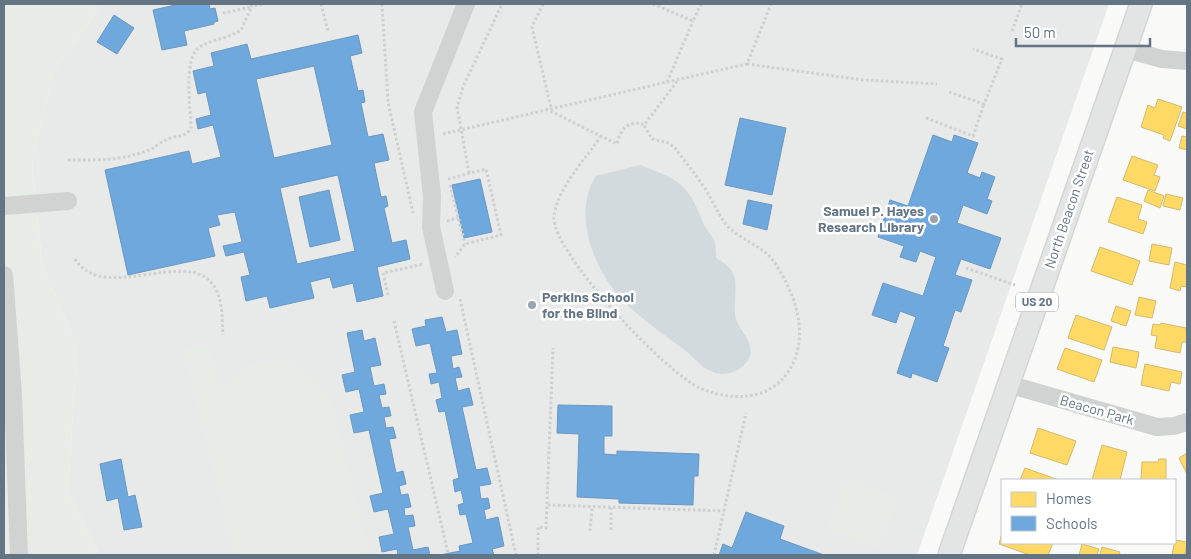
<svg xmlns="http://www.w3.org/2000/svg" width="1191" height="559" viewBox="0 0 1191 559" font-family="Barlow,sans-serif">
	<rect width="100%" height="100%" fill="#f9f9f8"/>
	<path fill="#e8e9e9" d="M 102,4 L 1109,4 L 917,555 L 100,555 L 68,492 L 77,346 L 42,263 L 32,164 L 54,71 Z"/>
	<g fill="#e8ece6">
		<path d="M 4,4 L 102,4 L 54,71 L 32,164 L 42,263 L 77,346 L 68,492 L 100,555 L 4,555 Z"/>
		<path d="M 207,345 L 217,385 C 233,388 240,371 253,365 C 286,351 314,375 330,401 L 367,555 L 235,555 L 185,350 Z"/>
		<path d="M 847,479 L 897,499 L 878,548 L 828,528 Z"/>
	</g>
	<path fill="#d2dadd" d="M 640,165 C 678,179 689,184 703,223 C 706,230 714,237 715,243 C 716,249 715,253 717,259 C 744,272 733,290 735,315 C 737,330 758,343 748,360 C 741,371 728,376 715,373 C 701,369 694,356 682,348 C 663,334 626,308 613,289 C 590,258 574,210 596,176 Z"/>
	<g fill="#ffd966" stroke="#d0bb6f">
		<path d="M 1158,99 L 1182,107 L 1170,141 L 1163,138 L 1164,135 L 1141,127 L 1148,105 L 1155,108 Z"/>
		<path d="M 1183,112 L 1187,113 L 1187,129 L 1178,126 Z"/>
		<path d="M 1182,136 L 1187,137 L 1187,150 L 1179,148 Z"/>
		<path d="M 1132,156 L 1158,165 L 1154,175 L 1160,177 L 1155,191 L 1123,180 Z"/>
		<path d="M 1148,190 L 1164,196 L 1160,208 L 1144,201 Z"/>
		<path d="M 1166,194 L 1183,198 L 1180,210 L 1163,206 Z"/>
		<path d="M 1117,197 L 1142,205 L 1138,219 L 1147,222 L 1143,234 L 1108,222 Z"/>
		<path d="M 1152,244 L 1172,248 L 1169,265 L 1149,261 Z"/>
		<path d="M 1100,247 L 1140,261 L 1132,285 L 1091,271 Z"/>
		<path d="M 1175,262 L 1187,265 L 1187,287 L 1181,286 L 1180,291 L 1170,288 Z"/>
		<path d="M 1139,297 L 1156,301 L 1152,318 L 1135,315 Z"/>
		<path d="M 1116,306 L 1131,311 L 1126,326 L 1111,321 Z"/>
		<path d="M 1076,315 L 1112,327 L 1104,350 L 1068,338 Z"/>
		<path d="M 1161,323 L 1186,328 L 1187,342 L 1182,342 L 1180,353 L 1155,348 L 1157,336 L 1151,335 L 1153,324 L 1160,325 Z"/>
		<path d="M 1113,347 L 1139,352 L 1136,368 L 1110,362 Z"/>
		<path d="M 1065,348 L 1102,360 L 1094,382 L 1057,369 Z"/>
		<path d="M 1145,364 L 1182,372 L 1180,384 L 1171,382 L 1169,391 L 1141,385 Z"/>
		<path d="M 1038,428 L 1076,441 L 1067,465 L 1030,453 Z"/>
		<path d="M 1102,445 L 1127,452 L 1120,480 L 1092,480 Z"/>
		<path d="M 1187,453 L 1187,474 L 1179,458 Z"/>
		<path d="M 1159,459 L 1166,459 L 1166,480 L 1141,480 L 1142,462 L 1158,462 Z"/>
		<path d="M 1025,468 L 1059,480 L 1020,480 Z"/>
		<path d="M 1002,533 L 1002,543 L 1053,543 L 1048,555 L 1030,555 L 999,544 Z"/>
		<path d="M 1175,540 L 1187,542 L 1185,555 L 1172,555 Z"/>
		<path d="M 1082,544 L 1099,549 L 1097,555 L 1079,555 Z"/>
		<path d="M 1102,547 L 1120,552 L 1119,555 L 1100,555 Z"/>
	</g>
	<g fill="#6fa8dc" stroke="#6b98c2" fill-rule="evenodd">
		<path d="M 180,4 L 209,4 L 210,9 L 215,8 L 218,21 L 214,22 L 214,24 L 184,31 L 187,45 L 162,50 L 153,10 Z"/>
		<path d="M 114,15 L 134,28 L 117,54 L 97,42 Z"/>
		<path d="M 358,35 L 362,53 L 350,56 L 358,91 L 363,90 L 365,102 L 361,103 L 368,137 L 383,134 L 389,160 L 374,163 L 381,197 L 386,196 L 388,206 L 384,208 L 392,243 L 406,240 L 410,259 L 377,267 L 383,296 L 357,302 L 353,283 L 333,288 L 330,277 L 310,282 L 314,298 L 270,308 L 267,296 L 246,301 L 241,277 L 250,275 L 244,252 L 226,256 L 223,246 L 242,242 L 235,212 L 217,215 L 220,225 L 208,228 L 215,256 L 128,275 L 105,170 L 189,151 L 192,164 L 221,157 L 213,125 L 198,129 L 196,119 L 211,115 L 206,92 L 198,94 L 193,71 L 214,66 L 211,53 L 247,44 L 251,59 ZM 314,66 L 332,145 L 274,158 L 256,79 ZM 338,175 L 355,251 L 297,264 L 280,188 Z"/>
		<path d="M 740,118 L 786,128 L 772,195 L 725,185 Z"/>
		<path d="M 933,135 L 952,142 L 954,135 L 978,143 L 967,173 L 980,178 L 982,172 L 995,177 L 987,199 L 992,201 L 987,214 L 963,205 L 957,223 L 1001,238 L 990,269 L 961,259 L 955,275 L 972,280 L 961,312 L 955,310 L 943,346 L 949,348 L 937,382 L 912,373 L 911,378 L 897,373 L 916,317 L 900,311 L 896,323 L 872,315 L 883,283 L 923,296 L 936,257 L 920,251 L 916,262 L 900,257 L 904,246 L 878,237 L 890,200 L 908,206 Z"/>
		<path d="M 480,179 L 492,232 L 464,238 L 452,185 Z"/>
		<path d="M 329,190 L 340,240 L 310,247 L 299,197 Z"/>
		<path d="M 748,200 L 772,205 L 767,230 L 743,224 Z"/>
		<path d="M 442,317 L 446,332 L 457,330 L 462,354 L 451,356 L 453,369 L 459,367 L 462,377 L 455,378 L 458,391 L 469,388 L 473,405 L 462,407 L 476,470 L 487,468 L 491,484 L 479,486 L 481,499 L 488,498 L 490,508 L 484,510 L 486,520 L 498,517 L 504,546 L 492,549 L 494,555 L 440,555 L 460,551 L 459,546 L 473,543 L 466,514 L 460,515 L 458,505 L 464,503 L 461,490 L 455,492 L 453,480 L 459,478 L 445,411 L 439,412 L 436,400 L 442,398 L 439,382 L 431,384 L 429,374 L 437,373 L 430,343 L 416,346 L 412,329 L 426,326 L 425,320 Z"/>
		<path d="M 362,330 L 364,341 L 375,338 L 381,365 L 370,367 L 374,386 L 384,384 L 386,394 L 379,395 L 382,408 L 389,407 L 391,416 L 384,417 L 386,428 L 393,427 L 396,438 L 389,439 L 396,473 L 403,471 L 406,484 L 399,486 L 401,495 L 408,494 L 411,507 L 404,508 L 405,516 L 413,515 L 415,526 L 408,527 L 413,550 L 428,547 L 430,555 L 398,555 L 397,549 L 382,552 L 379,537 L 394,534 L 388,509 L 374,512 L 370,496 L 383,493 L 369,430 L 354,433 L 350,415 L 364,412 L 359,389 L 346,392 L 342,375 L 355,372 L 347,333 Z"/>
		<path d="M 558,405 L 612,406 L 612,436 L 604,436 L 604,454 L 617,455 L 617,451 L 699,454 L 698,476 L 694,476 L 693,505 L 619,503 L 619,499 L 577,497 L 579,434 L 557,433 Z"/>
		<path d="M 121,459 L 128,497 L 135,495 L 142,527 L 124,530 L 118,498 L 107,501 L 100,464 Z"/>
		<path d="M 746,512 L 784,526 L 780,539 L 824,555 L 719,555 L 723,544 L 732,548 Z"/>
	</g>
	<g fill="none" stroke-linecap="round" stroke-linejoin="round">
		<g stroke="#d4d5d6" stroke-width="24">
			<path id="major" d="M 949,555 L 1141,4"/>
		</g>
		<g stroke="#cecfd0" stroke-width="3" stroke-dasharray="2.5 2.5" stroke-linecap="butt">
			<path d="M 251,4 L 252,6 L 265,4"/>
			<path d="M 321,4 L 328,31"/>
			<path d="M 382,4 L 388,102 L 413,213"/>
			<path d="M 543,4 L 532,27 L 551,108"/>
			<path d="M 653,4 L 693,21 L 701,4"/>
			<path d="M 223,13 L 251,7"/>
			<path d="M 1012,31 L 1022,4"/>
			<path d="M 747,64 L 863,80 L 937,84"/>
			<path d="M 667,82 L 747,64 L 771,4"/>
			<path d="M 949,92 L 984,104 L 1002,59 L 973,49"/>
			<path d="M 546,109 L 617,144 C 620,130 628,119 644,125 L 678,80"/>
			<path d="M 926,118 L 973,136 L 984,104"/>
			<path d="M 443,134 L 667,82 L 693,21"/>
			<path d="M 601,136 C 586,158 556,190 554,217 C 552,253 667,374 700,388 C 732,402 771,401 790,369 C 804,346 801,317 791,293 C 785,280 776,261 765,252 C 752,242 735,236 725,223 C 717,212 712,199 704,187 C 695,173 684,161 675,148 L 669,143 L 652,139 L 644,125"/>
			<path d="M 68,160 C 97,160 124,161 151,149 C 157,146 162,141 168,139 C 176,135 186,138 191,128 C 191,109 182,57 201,46 C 214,39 229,38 241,30 L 252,6"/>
			<path d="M 469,173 L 457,107 L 463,87 L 502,4"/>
			<path d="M 448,179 L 486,169 L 501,235 L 465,244 L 455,257"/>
			<path d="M 450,185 L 465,244"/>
			<path d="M 447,221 L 458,218"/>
			<path d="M 75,259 C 103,305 188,246 214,286 C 223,300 222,319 223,335"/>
			<path d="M 966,268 L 1015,285"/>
			<path d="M 388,295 L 383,273 L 424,264"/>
			<path d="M 460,299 L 516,555"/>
			<path d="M 394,321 L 448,553"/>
			<path d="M 548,505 L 724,511"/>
			<path d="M 611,530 L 611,507"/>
			<path d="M 590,531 L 592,507"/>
			<path d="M 538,555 L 538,527 L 546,528 L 553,348"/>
			<path d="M 714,555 L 746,413"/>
		</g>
		<g stroke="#d1d3d3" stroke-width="18">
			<path d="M 1125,49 L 1162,59 L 1187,61"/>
			<path d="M 4,206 L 68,201"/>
			<path d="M 4,275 L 13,393 L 19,555"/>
			<path d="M 445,291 L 431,227 L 432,196 L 423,112 L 466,4"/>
			<path d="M 1008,384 L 1157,427 L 1174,426 L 1187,422"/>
		</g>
		<use href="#major" stroke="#e3e4e4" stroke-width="21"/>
	</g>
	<g fill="#98a3ad" stroke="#fff" stroke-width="2">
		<circle cx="934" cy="219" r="5"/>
		<circle cx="532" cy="305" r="5"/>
	</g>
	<g text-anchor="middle" stroke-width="5" stroke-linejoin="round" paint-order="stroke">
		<rect fill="#fff" stroke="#929ea9" stroke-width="1" x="1016" y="292.5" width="42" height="19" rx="4"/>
		<g font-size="12" font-weight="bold" fill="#637484">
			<text x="1037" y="306">US 20</text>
		</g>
		<g font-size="14" fill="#637484" stroke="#fff">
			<text transform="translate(1069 209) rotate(-71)" y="5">North Beacon Street</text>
			<text transform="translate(1097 410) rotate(16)" y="5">Beacon Park</text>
		</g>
		<g font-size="14" font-weight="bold" fill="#637484" stroke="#fff" text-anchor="end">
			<text x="924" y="216">Samuel P. Hayes<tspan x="924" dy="16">Research Library</tspan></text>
			<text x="542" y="302" text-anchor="start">Perkins School<tspan x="542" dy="16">for the Blind</tspan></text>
		</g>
	</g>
	<rect width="1191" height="559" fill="none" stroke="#637484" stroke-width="10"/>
	<rect x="1001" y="479" width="175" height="65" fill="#ffffff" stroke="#c1c7ce"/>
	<rect x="1011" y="492" width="25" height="15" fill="#ffd966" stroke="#c1c7ce"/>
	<text x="1046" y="504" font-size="15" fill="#637484">Homes</text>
	<rect x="1011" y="516" width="25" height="15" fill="#6fa8dc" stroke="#c1c7ce"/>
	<text x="1046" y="529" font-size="15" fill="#637484">Schools</text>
	<path d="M1016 38v8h134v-8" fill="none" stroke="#637484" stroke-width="2.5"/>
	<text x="1024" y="38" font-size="15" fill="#637484" stroke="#ffffff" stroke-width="4" paint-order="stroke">50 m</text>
</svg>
